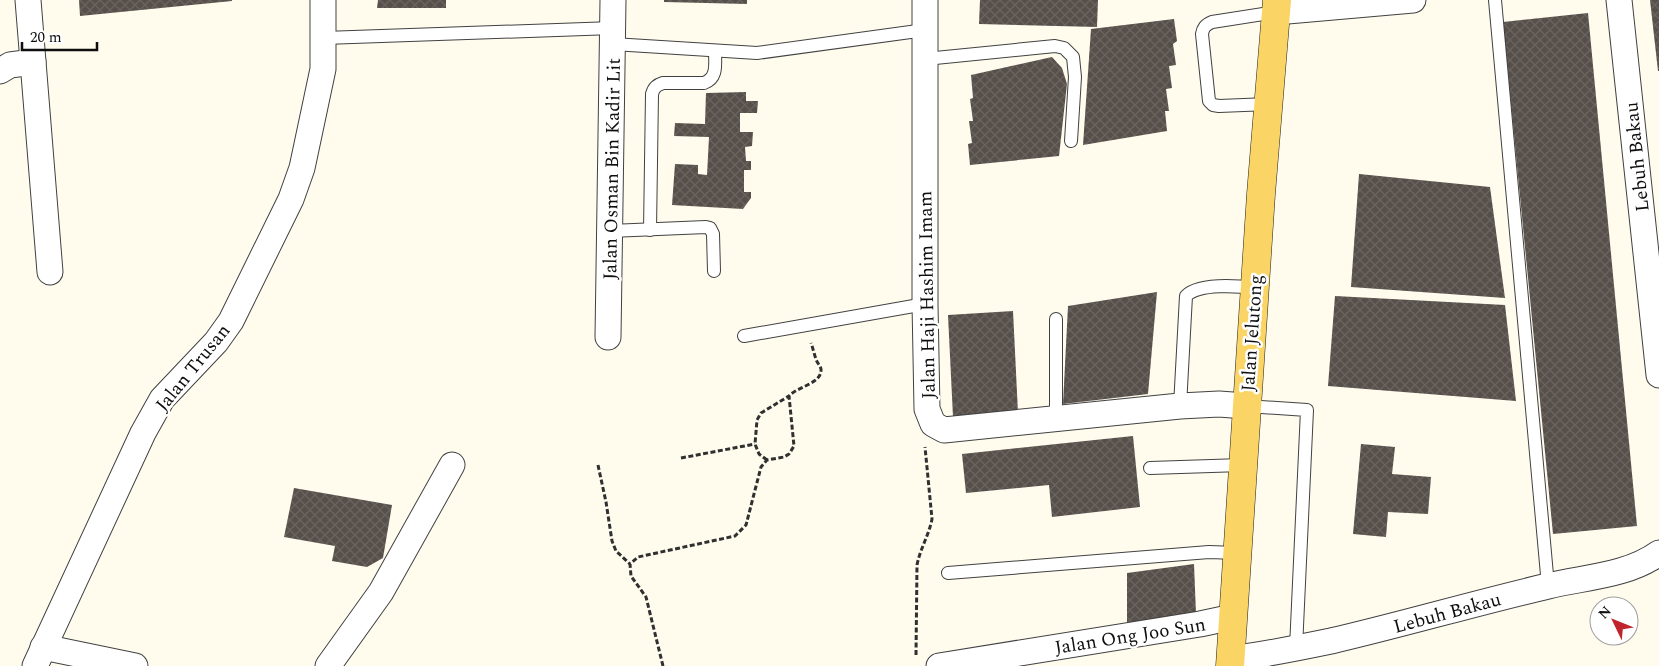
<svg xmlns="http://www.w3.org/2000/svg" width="1659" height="666" viewBox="0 0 1659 666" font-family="Spectral,serif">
	<defs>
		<pattern id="building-cross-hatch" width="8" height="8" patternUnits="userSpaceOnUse" patternTransform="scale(1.25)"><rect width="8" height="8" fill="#574f4a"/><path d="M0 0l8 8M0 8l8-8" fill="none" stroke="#6a6460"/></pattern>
	</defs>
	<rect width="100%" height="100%" fill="#fffcee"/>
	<g fill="url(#building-cross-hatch)">
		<path d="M 79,0 L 232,0 L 232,1 L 80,16 Z"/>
		<path d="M 378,0 L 446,0 L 446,8 L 377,8 Z"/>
		<path d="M 664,0 L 747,0 L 747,4 L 664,2 Z"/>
		<path d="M 980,0 L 1098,0 L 1097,27 L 979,24 Z"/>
		<path d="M 1650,0 L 1659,0 L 1659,71 L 1658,71 Z"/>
		<path d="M 1588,13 L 1637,526 L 1553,534 L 1503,22 Z"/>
		<path d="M 1174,19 L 1177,41 L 1173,44 L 1176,65 L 1169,66 L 1172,88 L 1166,89 L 1169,111 L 1165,111 L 1167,131 L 1083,145 L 1091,29 Z"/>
		<path d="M 1052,57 L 1062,68 L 1067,84 L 1059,156 L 970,165 L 968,144 L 972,143 L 969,121 L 973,121 L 970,99 L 973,98 L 971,75 Z"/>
		<path d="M 746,92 L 746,101 L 758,101 L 757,113 L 740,113 L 740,132 L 753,132 L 752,146 L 745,147 L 746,161 L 751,161 L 751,170 L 744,170 L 744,192 L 751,192 L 751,198 L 743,209 L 672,205 L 675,164 L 698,165 L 698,174 L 707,175 L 709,137 L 674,136 L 675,123 L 705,124 L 706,93 Z"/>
		<path d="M 1359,174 L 1490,187 L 1505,298 L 1351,287 Z"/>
		<path d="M 1157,292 L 1148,394 L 1063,404 L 1068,306 Z"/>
		<path d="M 1335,296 L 1505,305 L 1516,401 L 1328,386 Z"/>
		<path d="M 1013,311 L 1018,413 L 953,417 L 948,315 Z"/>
		<path d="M 1133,436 L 1140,507 L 1052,517 L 1049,485 L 966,493 L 962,454 Z"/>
		<path d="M 1361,444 L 1395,447 L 1392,474 L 1431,477 L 1428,514 L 1388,512 L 1386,537 L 1353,534 Z"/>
		<path d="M 294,488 L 392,505 L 383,558 L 367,567 L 332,561 L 335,546 L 284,537 Z"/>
		<path d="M 1194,564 L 1196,614 L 1127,624 L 1127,573 Z"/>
	</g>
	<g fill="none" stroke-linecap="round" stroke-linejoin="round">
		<g stroke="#414141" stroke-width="14">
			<g id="service">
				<path d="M 1495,0 L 1548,586"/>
				<path d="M 324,38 L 613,28"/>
				<path d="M 613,44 L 757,53 L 925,30"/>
				<path d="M 925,59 L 1055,46 L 1064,48 L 1073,57 L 1075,77 L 1071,141"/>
				<path d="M 1269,104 L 1219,106 L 1213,105 L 1209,101 L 1202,34 C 1203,28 1205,25 1212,22 L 1276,12"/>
				<path d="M 650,230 L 652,94 C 654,87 657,85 663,83 L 704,83 C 718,78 715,64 715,51"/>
				<path d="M 610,231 L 706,227 L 710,228 L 713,234 L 714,271"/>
				<path d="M 744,336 L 925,304"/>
				<path d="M 1180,406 L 1186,296 C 1199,283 1238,286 1255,288"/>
				<path d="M 1246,406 L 1307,410 L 1296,648"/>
				<path d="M 1056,418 L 1056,319"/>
				<path d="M 1150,468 L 1242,465"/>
				<path d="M 948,573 L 1209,552 L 1237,553"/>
			</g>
		</g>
		<g stroke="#414141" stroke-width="27">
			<g id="minor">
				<path d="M 28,0 L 50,272"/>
				<path d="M 925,0 L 925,304 L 927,409 L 933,424 L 944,430 L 1180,406 L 1219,404 L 1246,406"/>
				<path d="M 1619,0 L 1659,375"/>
				<path d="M 1276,12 L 1413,0"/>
				<path d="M 0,71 L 10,65 L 33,62"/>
				<path d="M 608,337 L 613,0"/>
				<path d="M 43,647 L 135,666"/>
				<path d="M 1230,659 C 1264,655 1297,648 1331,641 C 1404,624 1475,603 1548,586 C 1585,577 1627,576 1659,553"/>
				<path d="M 35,666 L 143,433 L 162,399 L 216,342 L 231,321 L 291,199 L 302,168 L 323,69 L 323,0"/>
				<path d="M 328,666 L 381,592 L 452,465"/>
				<path d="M 939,666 L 1200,624 L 1233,617"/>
			</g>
		</g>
		<g stroke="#1f1f1f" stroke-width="29">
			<path id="primary" d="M 1230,666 L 1261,194 L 1277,0"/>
		</g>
		<g stroke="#303030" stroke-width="3" stroke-dasharray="5 2.5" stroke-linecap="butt">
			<path d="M 681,458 L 755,444"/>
			<path d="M 767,460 L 759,454 L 755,444 L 757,420 L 761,413 L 789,396"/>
			<path d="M 598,465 L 606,502 L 612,541 L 616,551 L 630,564"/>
			<path d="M 916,655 L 917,565 C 920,549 929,535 932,519 L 925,447"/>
			<path d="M 663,666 L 646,597 L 631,576 L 630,564 L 638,557 L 735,536 L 746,525 L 761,467 L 767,460 L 784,457 L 789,454 L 794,446 L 789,396 C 798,386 822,384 821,369 C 820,365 817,363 816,359 C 814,354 813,348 811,343"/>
		</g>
		<use href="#service" stroke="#fff" stroke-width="12"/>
		<use href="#minor" stroke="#fff" stroke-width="25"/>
		<use href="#primary" stroke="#fad464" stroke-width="28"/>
	</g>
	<g text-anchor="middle" stroke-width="5" stroke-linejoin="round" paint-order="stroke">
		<g font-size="19" fill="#0e0e0e" stroke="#fff">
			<text transform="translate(1636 157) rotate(-96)" y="7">Lebuh Bakau</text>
			<text transform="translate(611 169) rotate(-89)" y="7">Jalan Osman Bin Kadir Lit</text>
			<text transform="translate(926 295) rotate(-91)" y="7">Jalan Haji Hashim Imam</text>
			<text transform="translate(1251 333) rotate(-86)" y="7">Jalan Jelutong</text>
			<text transform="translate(192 367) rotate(-51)" y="7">Jalan Trusan</text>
			<text transform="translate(1447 612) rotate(-15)" y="7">Lebuh Bakau</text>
			<text transform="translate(1130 635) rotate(-9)" y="7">Jalan Ong Joo Sun</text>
		</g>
	</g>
	<g transform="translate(1614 621) rotate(313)"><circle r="24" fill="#ffffff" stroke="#9f9f9f"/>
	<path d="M0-4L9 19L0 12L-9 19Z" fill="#c0242c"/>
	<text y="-8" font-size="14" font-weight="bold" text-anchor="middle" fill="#0e0e0e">N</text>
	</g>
	<path d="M22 42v8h75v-8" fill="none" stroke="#0e0e0e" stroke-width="2.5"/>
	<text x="30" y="42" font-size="15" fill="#0e0e0e" stroke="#ffffff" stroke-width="4" paint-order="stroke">20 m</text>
</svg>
